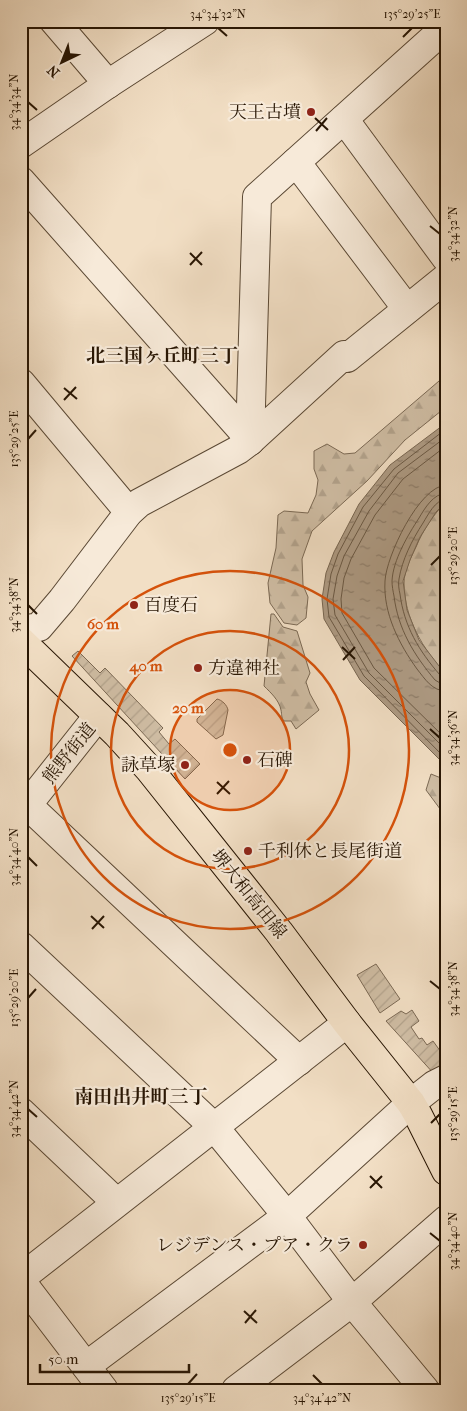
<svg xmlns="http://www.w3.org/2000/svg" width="467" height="1411" viewBox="0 0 467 1411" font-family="'IM FELL French Canon','Noto Serif JP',serif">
	<defs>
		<pattern id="forest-firs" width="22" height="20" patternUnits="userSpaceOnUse" patternTransform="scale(1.25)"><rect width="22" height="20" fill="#cfbda4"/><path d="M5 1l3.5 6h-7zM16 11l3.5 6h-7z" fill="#b2a28c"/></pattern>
		<pattern id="garden-furrows" width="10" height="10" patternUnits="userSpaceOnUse" patternTransform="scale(1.25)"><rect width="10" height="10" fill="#cfbda4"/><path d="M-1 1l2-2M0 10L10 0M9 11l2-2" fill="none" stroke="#b2a28c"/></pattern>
		<pattern id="water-ripples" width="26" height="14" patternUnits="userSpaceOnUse" patternTransform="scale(1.25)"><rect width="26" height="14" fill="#ad9a83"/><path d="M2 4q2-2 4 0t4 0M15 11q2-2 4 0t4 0" fill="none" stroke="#8d7c69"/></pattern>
	</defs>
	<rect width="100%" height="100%" fill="#f2dfc5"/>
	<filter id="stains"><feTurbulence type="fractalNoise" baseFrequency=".004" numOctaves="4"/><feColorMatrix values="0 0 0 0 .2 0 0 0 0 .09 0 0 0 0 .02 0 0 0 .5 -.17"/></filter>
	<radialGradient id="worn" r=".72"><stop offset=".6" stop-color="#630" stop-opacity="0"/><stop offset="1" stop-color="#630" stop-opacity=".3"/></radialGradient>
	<g fill="url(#forest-firs)" stroke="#7b6954">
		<path d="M 446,375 L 446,407 L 405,440 L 367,481 L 312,531 L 302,559 L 303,585 L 308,597 L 306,618 L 297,625 L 284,623 L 270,603 L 268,583 L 276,548 L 278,515 L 284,511 L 308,513 L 316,495 L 318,480 L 314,469 L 314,451 L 327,444 L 344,454 L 355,453 Z"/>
		<path d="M 446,502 L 446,675 C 423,649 404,618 404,583 C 404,571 411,557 416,547 C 423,530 433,515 446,502 Z"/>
		<path d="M 271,614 L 274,614 L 283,627 L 297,631 L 310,673 L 306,682 L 310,694 L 319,710 L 296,729 L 291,721 L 284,721 C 281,717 282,715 281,710 C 279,700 271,693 264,686 Z"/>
		<path d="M 431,774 L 446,780 L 446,817 L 426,790 Z"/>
	</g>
	<g fill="url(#garden-furrows)" stroke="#7b6954">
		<path d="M 78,651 L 100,673 L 105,668 L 163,728 L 159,732 L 169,744 L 175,739 L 200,764 L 185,779 L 72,656 Z"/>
		<path d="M 217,699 C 222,700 227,705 228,710 L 223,735 L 216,739 L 197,722 L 197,719 Z"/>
		<path d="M 376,964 L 400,999 L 380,1013 L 357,975 Z"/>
		<path d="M 412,1010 L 419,1021 L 411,1027 L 419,1039 L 422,1038 L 427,1045 L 433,1041 L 446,1059 L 446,1069 L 435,1075 L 386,1021 L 401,1011 L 406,1014 Z"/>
	</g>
	<path fill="url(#water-ripples)" stroke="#776550" d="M 446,423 L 446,502 L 436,512 L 420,537 L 410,560 L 403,581 L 407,610 L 419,640 L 446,675 L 446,766 L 360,680 L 324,619 L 322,599 L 326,573 L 334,552 L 359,504 L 390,465 Z"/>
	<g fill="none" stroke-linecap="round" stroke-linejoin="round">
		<g stroke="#6a5843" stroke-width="1">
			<path d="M 446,429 L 394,469 L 363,507 L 338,554 L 331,574 L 327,599 L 329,617 L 364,676 L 446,759"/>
			<path d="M 446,437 L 398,473 L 369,511 L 344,556 L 337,576 L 333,599 L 335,615 L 369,673 L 446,750"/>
			<path d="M 446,446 L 403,479 L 375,515 L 351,559 L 344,578 L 341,599 L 342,613 L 374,668 L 446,739"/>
			<path d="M 446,485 C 419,486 386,557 385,581 C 383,613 399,644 417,669 C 425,679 432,691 446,691"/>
			<path d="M 446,493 C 433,494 425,508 419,518 C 408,535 393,560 392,581 C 392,586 393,591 394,596 C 398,629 414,655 435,680 L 440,683 L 446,684"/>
			<path d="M 446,499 C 435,500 428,515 423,523 C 412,540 402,560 399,579 C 398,584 399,590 400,594 C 404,626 419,651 440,675 L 446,678"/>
		</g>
		<g stroke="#5a4834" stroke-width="30">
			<g id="minor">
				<path d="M 54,21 L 108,84"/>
				<path d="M 344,119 L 446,258"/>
				<path d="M 21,144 L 108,84 L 205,21"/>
				<path d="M 296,162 L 407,309"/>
				<path d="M 21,181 L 240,428 L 250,441"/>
				<path d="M 21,383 L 129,512"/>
				<path d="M 250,441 L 257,197 L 446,27"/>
				<path d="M 21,630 L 39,627 L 62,600 L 129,512 L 139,503 L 238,450 L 250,441 L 344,355 L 347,358 L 446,278"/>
				<path d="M 21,799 L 299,1061"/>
				<path d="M 21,813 L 98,716"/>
				<path d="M 21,946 L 215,1128 L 287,1216 L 352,1302 L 425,1390"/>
				<path d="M 21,1112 L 116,1202"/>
				<path d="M 21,1278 L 347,1023"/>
				<path d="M 21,1281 L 104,1390"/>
				<path d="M 86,1366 L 287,1216 L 411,1103 L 434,1085 L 446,1079"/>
				<path d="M 236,1390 L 352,1302 L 446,1220"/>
			</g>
		</g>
		<g stroke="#271503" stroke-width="30">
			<path id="major" d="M 21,641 L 117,734 L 149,769 L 279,932 L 347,1023 L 411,1103 L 418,1115 L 446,1171"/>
		</g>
		<use href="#minor" stroke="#f7ead9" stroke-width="28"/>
		<use href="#major" stroke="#f2dfc5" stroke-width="28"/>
	</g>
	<path fill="none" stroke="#271503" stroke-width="2" d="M 218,28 L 227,36M 403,37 L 412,28M 28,102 L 37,110M 315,118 L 328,130M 316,131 L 327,118M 430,226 L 440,234M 190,253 L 202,265M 190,265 L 202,252M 64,388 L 77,399M 64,400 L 76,387M 28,439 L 36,430M 431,565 L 440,556M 28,605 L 37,614M 342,647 L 355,659M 343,660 L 355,647M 430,729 L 440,738M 217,782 L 230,794M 217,794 L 229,781M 28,857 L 37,866M 91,916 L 104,928M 92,929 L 104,916M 430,981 L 440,989M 28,998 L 36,989M 28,1109 L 37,1117M 431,1123 L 440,1114M 370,1176 L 382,1188M 370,1188 L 382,1176M 430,1233 L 440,1241M 244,1311 L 257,1323M 245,1323 L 256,1310M 313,1375 L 322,1384M 188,1384 L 197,1374"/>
	<circle cx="230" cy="750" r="60" fill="#d5520b" fill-opacity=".12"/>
	<g fill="none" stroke="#d5520b" stroke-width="2.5">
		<circle cx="230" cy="750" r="60"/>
		<circle cx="230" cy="750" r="119"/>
		<circle cx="230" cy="750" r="179"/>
	</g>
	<g fill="#8f2418" stroke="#f7ead9" stroke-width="2">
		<circle cx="311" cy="112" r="5"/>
		<circle cx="134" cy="605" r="5"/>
		<circle cx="198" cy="668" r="5"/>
		<circle cx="247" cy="760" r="5"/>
		<circle cx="185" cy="765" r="5"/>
		<circle cx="248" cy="851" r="5"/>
		<circle cx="363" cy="1245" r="5"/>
	</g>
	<g text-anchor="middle" stroke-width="4.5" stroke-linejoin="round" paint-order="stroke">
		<g font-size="18" fill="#271503" stroke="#f7ead9" text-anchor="start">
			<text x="301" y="118" text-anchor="end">天王古墳</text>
			<text x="144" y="611">百度石</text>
			<text x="208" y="674">方違神社</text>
			<text x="257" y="766">石碑</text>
			<text x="175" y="771" text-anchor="end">詠草塚</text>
			<text x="258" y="857">千利休と長尾街道</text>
			<text x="353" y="1251" text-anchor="end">レジデンス・プア・クラ</text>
		</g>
		<g font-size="18" fill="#271503" stroke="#f7ead9">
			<text transform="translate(69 753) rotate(-51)" y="6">熊野街道</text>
			<text transform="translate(249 894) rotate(51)" y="6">堺大和高田線</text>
		</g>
		<g font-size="19" font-weight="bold" fill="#271503" stroke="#f7ead9">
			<text x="162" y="362">北三国ヶ丘町三丁</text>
			<text x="141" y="1103">南田出井町三丁</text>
		</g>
	</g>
	<circle cx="230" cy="750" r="8" fill="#d5520b" stroke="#f7ead9" stroke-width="2.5"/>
	<g font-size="15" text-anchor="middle" font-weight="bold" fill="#d5520b" stroke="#f7ead9" stroke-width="4.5" stroke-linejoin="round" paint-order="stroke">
		<text x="103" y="629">60 m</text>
		<text x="146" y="671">40 m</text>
		<text x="188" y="713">20 m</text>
	</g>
	<rect width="467" height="1411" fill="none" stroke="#f2dfc5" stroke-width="55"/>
	<g transform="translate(62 62) rotate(223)" stroke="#f7ead9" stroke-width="4" paint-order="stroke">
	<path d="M0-4L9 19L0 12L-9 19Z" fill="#271503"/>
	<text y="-8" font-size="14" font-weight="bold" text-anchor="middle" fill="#271503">N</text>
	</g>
	<path d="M40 1364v8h149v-8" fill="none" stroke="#271503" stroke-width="2.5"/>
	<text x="48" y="1364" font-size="15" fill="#271503" stroke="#f7ead9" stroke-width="4" paint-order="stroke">50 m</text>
	<rect x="28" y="28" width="412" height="1356" fill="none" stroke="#271503" stroke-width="2"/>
	<g font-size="12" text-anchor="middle" fill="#271503">
		<text x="218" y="18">34°34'32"N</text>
		<text x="412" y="18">135°29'25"E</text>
		<text transform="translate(14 102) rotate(-90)" y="4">34°34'34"N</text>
		<text transform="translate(453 234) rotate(-90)" y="4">34°34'32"N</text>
		<text transform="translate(14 439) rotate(-90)" y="4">135°29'25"E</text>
		<text transform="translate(453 556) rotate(-90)" y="4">135°29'20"E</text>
		<text transform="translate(14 605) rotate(-90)" y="4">34°34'38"N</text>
		<text transform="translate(453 738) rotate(-90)" y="4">34°34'36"N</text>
		<text transform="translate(14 857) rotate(-90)" y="4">34°34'40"N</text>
		<text transform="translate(453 989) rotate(-90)" y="4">34°34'38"N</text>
		<text transform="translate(14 998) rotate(-90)" y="4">135°29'20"E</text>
		<text transform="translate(14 1109) rotate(-90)" y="4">34°34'42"N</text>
		<text transform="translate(453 1114) rotate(-90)" y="4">135°29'15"E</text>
		<text transform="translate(453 1241) rotate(-90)" y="4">34°34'40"N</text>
		<text x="188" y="1402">135°29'15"E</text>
		<text x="322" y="1402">34°34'42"N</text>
	</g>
	<rect width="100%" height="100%" filter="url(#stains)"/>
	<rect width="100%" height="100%" fill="url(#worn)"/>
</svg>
